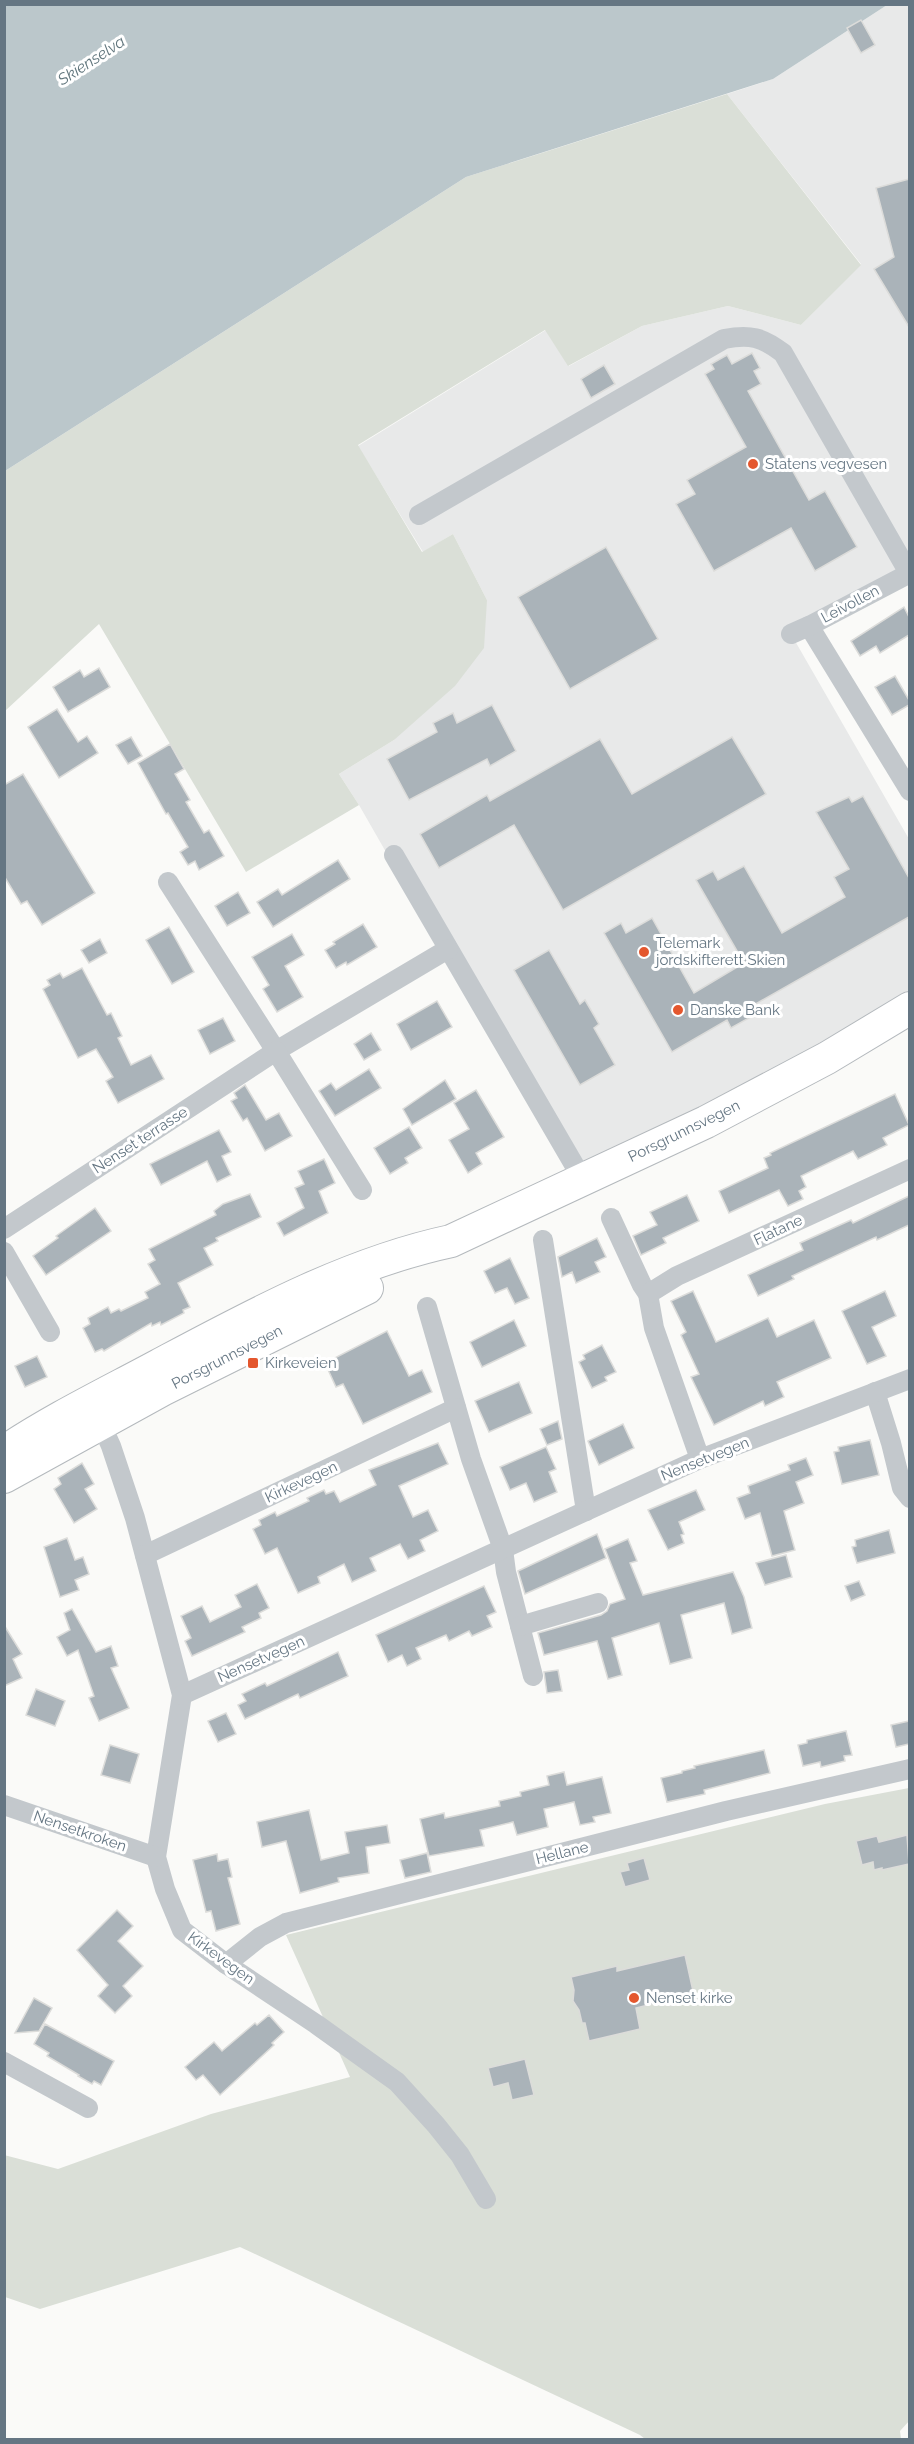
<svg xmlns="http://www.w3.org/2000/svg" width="914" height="2444" viewBox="0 0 914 2444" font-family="Raleway,sans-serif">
	<rect width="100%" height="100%" fill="#fafaf8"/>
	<path fill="#e8e9e9" d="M 887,5 L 909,5 L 909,573 L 791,634 L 909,839 L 909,991 L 815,1048 L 570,1173 L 359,805 L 339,774 L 394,740 L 487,600 L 453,534 L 423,552 L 358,446 L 546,330 L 569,366 L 642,326 L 728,306 L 801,325 L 861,264 L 727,94 L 773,79 Z"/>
	<g fill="#dadfd7">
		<path d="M 727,94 L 861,265 L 801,325 L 728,306 L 642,326 L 568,366 L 545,330 L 358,445 L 422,552 L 453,534 L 487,600 L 484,648 L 455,686 L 394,740 L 339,774 L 359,805 L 246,872 L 99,624 L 5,711 L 5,471 L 466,177 Z"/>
		<path d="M 909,1788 L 910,2420 L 900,2431 L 901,2439 L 645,2439 L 640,2435 L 240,2247 L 40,2309 L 5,2297 L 4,2155 L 58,2169 L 211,2114 L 350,2077 L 286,1935 L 825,1804 Z"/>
	</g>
	<path fill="#bbc7cb" d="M 5,5 L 887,5 L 773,79 L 466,177 L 5,471 Z"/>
	<g fill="#aab3b9" stroke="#dcdcda" stroke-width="1.5">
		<path d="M 861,20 L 875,45 L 861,53 L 847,28 Z"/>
		<path d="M 909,179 L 909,327 L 874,269 L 894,257 L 876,188 Z"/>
		<path d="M 752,353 L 760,368 L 754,371 L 761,384 L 748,391 L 809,500 L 825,491 L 857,547 L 815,571 L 791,528 L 714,571 L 676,504 L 695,494 L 687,480 L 746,447 L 705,374 L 714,369 L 711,364 L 727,355 L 732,364 Z"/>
		<path d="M 604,365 L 615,384 L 591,398 L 581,379 Z"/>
		<path d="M 606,547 L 658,639 L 570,689 L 518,597 Z"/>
		<path d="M 904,607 L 909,617 L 909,635 L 880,653 L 876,646 L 860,656 L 851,641 Z"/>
		<path d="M 99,668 L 110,687 L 68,712 L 53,687 L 80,670 L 84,677 Z"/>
		<path d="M 895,676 L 909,700 L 909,705 L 892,715 L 875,687 Z"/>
		<path d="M 492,705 L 516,751 L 490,766 L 487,759 L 409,800 L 387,759 L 437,732 L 433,723 L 453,713 L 457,723 Z"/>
		<path d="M 57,709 L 78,742 L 87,736 L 98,753 L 59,778 L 28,727 Z"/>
		<path d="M 131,737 L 142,756 L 128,764 L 116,745 Z"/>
		<path d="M 732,737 L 766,794 L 563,910 L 514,825 L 439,868 L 420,834 L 487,795 L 490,801 L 600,739 L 632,794 Z"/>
		<path d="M 170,744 L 184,769 L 175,774 L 190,800 L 186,802 L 204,833 L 209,830 L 224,856 L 199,870 L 195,861 L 188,865 L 180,852 L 188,847 L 168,813 L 166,814 L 138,763 Z"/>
		<path d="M 23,774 L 95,893 L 42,925 L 27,901 L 21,904 L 4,876 L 4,785 Z"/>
		<path d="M 863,796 L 909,878 L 909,917 L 752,1006 L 756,1014 L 731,1028 L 727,1020 L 672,1052 L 604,933 L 621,923 L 626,933 L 652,918 L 694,993 L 744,963 L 696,880 L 713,871 L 718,880 L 744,866 L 782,933 L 845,897 L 834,877 L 849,869 L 816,812 L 849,797 L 852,802 Z"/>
		<path d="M 338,860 L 350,879 L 273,927 L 257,902 L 278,889 L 282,895 Z"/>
		<path d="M 238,892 L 250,913 L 227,926 L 215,906 Z"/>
		<path d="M 363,924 L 377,947 L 347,965 L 346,962 L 336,968 L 325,950 L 335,944 L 333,942 Z"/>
		<path d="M 169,927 L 194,972 L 172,984 L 146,940 Z"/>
		<path d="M 292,934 L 304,955 L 285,966 L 303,997 L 277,1012 L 263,989 L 269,985 L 252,957 Z"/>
		<path d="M 100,939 L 107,953 L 89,963 L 81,950 Z"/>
		<path d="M 549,950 L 580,1004 L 585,1000 L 599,1024 L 594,1028 L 615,1065 L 580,1085 L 514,970 Z"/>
		<path d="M 82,968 L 107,1015 L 111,1013 L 122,1036 L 118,1038 L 131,1065 L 151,1055 L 164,1079 L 118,1103 L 106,1081 L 113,1077 L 96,1049 L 78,1058 L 43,989 L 50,985 L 47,980 L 60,973 L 63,978 Z"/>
		<path d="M 437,1001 L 452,1027 L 411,1050 L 397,1024 Z"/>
		<path d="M 223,1018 L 235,1041 L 210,1054 L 198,1030 Z"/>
		<path d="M 371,1033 L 381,1050 L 364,1060 L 354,1044 Z"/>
		<path d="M 369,1069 L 381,1088 L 335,1116 L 319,1091 L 331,1083 L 336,1090 Z"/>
		<path d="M 445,1080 L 456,1099 L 412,1125 L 403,1109 Z"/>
		<path d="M 245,1085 L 266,1120 L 279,1113 L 292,1136 L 265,1151 L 247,1118 L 243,1121 L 231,1101 L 237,1098 L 234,1093 Z"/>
		<path d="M 476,1090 L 504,1137 L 476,1153 L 482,1164 L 468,1173 L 449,1140 L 469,1129 L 454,1103 Z"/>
		<path d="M 895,1094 L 909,1125 L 883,1138 L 887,1145 L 858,1159 L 853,1151 L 801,1176 L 806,1187 L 799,1191 L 803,1199 L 788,1206 L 779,1190 L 729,1213 L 719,1191 L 768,1168 L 764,1158 L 771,1155 L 770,1153 Z"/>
		<path d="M 409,1127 L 422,1148 L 405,1158 L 408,1163 L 390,1174 L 374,1148 Z"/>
		<path d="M 219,1130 L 231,1152 L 222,1156 L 231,1175 L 217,1182 L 207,1161 L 161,1185 L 150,1164 Z"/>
		<path d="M 324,1159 L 335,1183 L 319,1191 L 328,1213 L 284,1236 L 277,1223 L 304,1208 L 295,1188 L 304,1184 L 298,1171 Z"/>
		<path d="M 250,1194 L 261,1217 L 216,1238 L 218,1241 L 204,1248 L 213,1265 L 178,1283 L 190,1307 L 183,1310 L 184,1313 L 161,1325 L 160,1322 L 152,1326 L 151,1323 L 104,1351 L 102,1349 L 95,1352 L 83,1328 L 90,1324 L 88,1318 L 108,1307 L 111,1313 L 119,1309 L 121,1311 L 148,1298 L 145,1292 L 160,1284 L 148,1264 L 155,1260 L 149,1249 L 216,1215 L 214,1211 L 223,1204 Z"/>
		<path d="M 687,1195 L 699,1221 L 663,1238 L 666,1243 L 641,1255 L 633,1236 L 657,1225 L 650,1212 Z"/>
		<path d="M 909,1196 L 909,1225 L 877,1240 L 876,1237 L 792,1276 L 794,1279 L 758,1296 L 748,1275 L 803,1250 L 800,1243 L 851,1220 L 853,1223 Z"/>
		<path d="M 95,1208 L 111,1231 L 46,1275 L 33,1256 L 58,1238 L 56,1236 Z"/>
		<path d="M 597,1238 L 606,1257 L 595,1262 L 600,1272 L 576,1283 L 572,1272 L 562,1277 L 558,1257 Z"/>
		<path d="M 510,1258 L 529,1298 L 515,1304 L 507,1288 L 495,1293 L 484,1271 Z"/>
		<path d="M 693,1291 L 716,1342 L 768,1318 L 777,1337 L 814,1320 L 831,1358 L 777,1382 L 784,1397 L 765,1406 L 763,1401 L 714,1425 L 691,1377 L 699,1374 L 681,1335 L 686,1332 L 671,1301 Z"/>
		<path d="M 885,1291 L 896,1316 L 872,1327 L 886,1356 L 867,1364 L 842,1311 Z"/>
		<path d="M 514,1320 L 526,1346 L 482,1367 L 470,1342 Z"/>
		<path d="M 387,1331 L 409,1376 L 422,1370 L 432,1392 L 363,1424 L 343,1384 L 336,1387 L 325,1363 Z"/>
		<path d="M 602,1345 L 616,1372 L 605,1377 L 607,1381 L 592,1388 L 579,1362 L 585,1359 L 583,1355 Z"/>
		<path d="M 37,1356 L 47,1377 L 25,1387 L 15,1366 Z"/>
		<path d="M 519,1382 L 532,1413 L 489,1432 L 475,1401 Z"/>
		<path d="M 558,1421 L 562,1439 L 547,1445 L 540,1429 Z"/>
		<path d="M 623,1424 L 634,1448 L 599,1465 L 588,1441 Z"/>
		<path d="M 870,1440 L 879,1475 L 842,1484 L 834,1452 L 839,1451 L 838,1447 Z"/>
		<path d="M 438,1443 L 448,1464 L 399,1486 L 413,1517 L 428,1510 L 438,1531 L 420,1540 L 425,1551 L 408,1559 L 400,1544 L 370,1558 L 376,1571 L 352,1582 L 344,1564 L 318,1577 L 320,1583 L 298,1593 L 277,1548 L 265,1554 L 253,1529 L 261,1525 L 259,1520 L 275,1512 L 277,1516 L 309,1501 L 307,1498 L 324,1490 L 326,1494 L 334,1491 L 340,1502 L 376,1485 L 369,1470 Z"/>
		<path d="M 546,1447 L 556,1469 L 549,1472 L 557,1492 L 534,1502 L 526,1483 L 510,1490 L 500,1467 Z"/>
		<path d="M 806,1458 L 813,1475 L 796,1482 L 804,1503 L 784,1511 L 795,1550 L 772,1556 L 760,1513 L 745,1519 L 737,1498 L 750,1493 L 748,1486 L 790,1470 L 788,1465 Z"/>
		<path d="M 82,1463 L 94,1484 L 85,1489 L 97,1509 L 74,1523 L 54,1489 L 61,1484 L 58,1478 Z"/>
		<path d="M 696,1490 L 705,1510 L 679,1522 L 684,1534 L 681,1535 L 684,1543 L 668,1550 L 648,1510 Z"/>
		<path d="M 889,1530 L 895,1553 L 857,1563 L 852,1547 L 856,1546 L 855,1540 Z"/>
		<path d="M 597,1534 L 606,1558 L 525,1594 L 518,1571 Z"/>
		<path d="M 67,1538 L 75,1560 L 83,1557 L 89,1574 L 75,1580 L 79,1590 L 60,1597 L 44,1547 Z"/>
		<path d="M 628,1539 L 637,1561 L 630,1563 L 643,1595 L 733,1572 L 744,1597 L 752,1628 L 732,1634 L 724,1603 L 681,1615 L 692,1658 L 670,1664 L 659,1623 L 612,1638 L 622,1675 L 608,1679 L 597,1641 L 544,1655 L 538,1633 L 601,1615 L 607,1611 L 610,1604 L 625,1599 L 605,1549 Z"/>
		<path d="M 786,1555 L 792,1577 L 765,1585 L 756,1563 Z"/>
		<path d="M 859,1581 L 865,1595 L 851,1601 L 845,1586 Z"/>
		<path d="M 257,1584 L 269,1608 L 259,1613 L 261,1618 L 242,1627 L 245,1632 L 192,1656 L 185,1641 L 191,1638 L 181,1616 L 202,1606 L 210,1622 L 241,1607 L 235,1595 Z"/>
		<path d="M 484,1586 L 496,1612 L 487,1616 L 492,1627 L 472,1636 L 469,1631 L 449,1641 L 446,1635 L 416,1648 L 421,1659 L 407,1666 L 402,1655 L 388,1662 L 376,1635 Z"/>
		<path d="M 72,1609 L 96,1652 L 111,1646 L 118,1666 L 111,1668 L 129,1708 L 99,1721 L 89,1698 L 94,1696 L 78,1650 L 67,1656 L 57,1637 L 70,1630 L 64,1613 Z"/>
		<path d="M 4,1625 L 22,1654 L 13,1659 L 22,1678 L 4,1686 Z"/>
		<path d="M 338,1652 L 348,1676 L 300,1698 L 298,1694 L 245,1719 L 238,1705 L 246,1701 L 242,1694 L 265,1683 L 267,1686 Z"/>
		<path d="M 558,1670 L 562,1691 L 547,1693 L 544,1672 Z"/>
		<path d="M 36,1689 L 65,1701 L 55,1726 L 26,1715 Z"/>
		<path d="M 226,1713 L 236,1734 L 218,1742 L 208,1721 Z"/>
		<path d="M 909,1721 L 909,1744 L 896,1747 L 891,1725 Z"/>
		<path d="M 846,1731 L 852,1755 L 844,1756 L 845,1761 L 821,1767 L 820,1762 L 803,1766 L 798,1745 L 807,1743 L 807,1740 Z"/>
		<path d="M 110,1745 L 139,1754 L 130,1783 L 101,1775 Z"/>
		<path d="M 764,1750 L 770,1773 L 704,1790 L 705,1794 L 667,1802 L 661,1778 L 682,1773 L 682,1771 L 695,1768 L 694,1766 Z"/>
		<path d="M 564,1772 L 567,1785 L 602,1777 L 611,1813 L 593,1817 L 595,1822 L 580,1825 L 574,1802 L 544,1809 L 548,1827 L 517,1835 L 513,1822 L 480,1830 L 484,1846 L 429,1856 L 420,1819 L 444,1813 L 445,1818 L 500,1806 L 499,1801 L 521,1796 L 520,1792 L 549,1785 L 547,1776 Z"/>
		<path d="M 309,1810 L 321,1860 L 349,1853 L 345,1832 L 387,1825 L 390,1843 L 366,1847 L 369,1873 L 338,1878 L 339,1882 L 300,1893 L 286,1841 L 262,1847 L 257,1822 Z"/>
		<path d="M 907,1835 L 909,1864 L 882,1870 L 882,1868 L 874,1870 L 873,1862 L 862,1865 L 856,1841 L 877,1836 L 879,1842 Z"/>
		<path d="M 427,1853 L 431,1872 L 405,1878 L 400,1860 Z"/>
		<path d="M 217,1854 L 218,1861 L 228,1859 L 232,1877 L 228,1878 L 240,1924 L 216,1931 L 211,1911 L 206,1912 L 193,1860 Z"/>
		<path d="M 644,1858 L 650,1880 L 625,1887 L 620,1872 L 629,1870 L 627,1863 Z"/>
		<path d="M 117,1910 L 133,1926 L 118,1941 L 143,1966 L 123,1986 L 132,1996 L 115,2013 L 98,1996 L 108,1985 L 77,1950 Z"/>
		<path d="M 685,1955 L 695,2000 L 669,2006 L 668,2000 L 636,2008 L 640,2029 L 589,2041 L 585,2023 L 582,2023 L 579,2010 L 573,2001 L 574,1990 L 571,1977 L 617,1966 L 617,1971 Z"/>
		<path d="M 34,1998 L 52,2008 L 39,2031 L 15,2033 Z"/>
		<path d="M 269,2015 L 284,2032 L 272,2043 L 274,2045 L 220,2095 L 203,2075 L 196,2080 L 185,2067 L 214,2042 L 222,2051 L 255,2023 L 257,2025 Z"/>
		<path d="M 45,2024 L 114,2061 L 101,2085 L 94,2081 L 92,2084 L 78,2076 L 79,2075 L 47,2056 L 49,2053 L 34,2044 Z"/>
		<path d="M 525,2059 L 534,2095 L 512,2100 L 508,2083 L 493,2087 L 488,2068 Z"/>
	</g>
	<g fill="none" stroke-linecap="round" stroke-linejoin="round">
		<g stroke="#b4b9bd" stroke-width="34">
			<g id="trunk">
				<path d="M 4,1452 C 53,1419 107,1393 159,1365 C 251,1316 348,1263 451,1241 L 706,1122 L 827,1058 L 910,1008"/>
				<path d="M 4,1477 L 162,1390 L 367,1288"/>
			</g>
		</g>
		<g stroke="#c3c8cc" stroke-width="20">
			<path d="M 419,515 L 724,339 C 750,334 762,337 783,353 L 909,573"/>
			<path d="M 809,626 L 910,791"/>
			<path d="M 791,634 L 809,626 L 910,573"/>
			<path d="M 394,855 L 583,1180"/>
			<path d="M 168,882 L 276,1051 L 448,949"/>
			<path d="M 611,1218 L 642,1285 L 648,1294 L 654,1328 L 700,1459"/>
			<path d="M 4,1229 L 276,1051 L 362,1190"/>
			<path d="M 543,1240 L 586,1511"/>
			<path d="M 4,1252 L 50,1332"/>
			<path d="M 648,1294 L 677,1276 L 910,1169"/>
			<path d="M 427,1307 L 471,1459 L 503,1549 L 506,1572 L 533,1676"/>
			<path d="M 875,1392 L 891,1443 L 902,1488 L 910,1498"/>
			<path d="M 97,1415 L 111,1446 L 135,1518 L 182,1695 L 156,1857 L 165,1889 L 182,1930 L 226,1964 L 316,2024 L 397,2082 L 436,2125 L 460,2155 L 486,2199"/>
			<path d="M 145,1555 L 456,1408"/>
			<path d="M 520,1626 L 598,1603"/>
			<path d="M 182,1695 L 700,1459 L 910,1379"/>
			<path d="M 4,1805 L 156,1857"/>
			<path d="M 226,1964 L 260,1937 L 286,1923 L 726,1811 L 910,1769"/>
			<path d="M 4,2062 L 88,2108"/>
		</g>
		<use href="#trunk" stroke="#fff" stroke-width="32"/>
	</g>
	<g fill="#e4572e" stroke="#fff" stroke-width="2">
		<circle cx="753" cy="464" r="6"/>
		<circle cx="644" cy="952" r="6"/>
		<circle cx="678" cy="1010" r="6"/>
		<rect x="247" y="1357" width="12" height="12" rx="3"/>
		<circle cx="634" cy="1998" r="6"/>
	</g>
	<g text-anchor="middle" stroke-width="6" stroke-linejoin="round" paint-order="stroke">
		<g font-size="15" fill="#657683" stroke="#fff" text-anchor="start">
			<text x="765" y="469">Statens vegvesen</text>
			<text x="656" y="948">Telemark<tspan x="656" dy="17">jordskifterett Skien</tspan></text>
			<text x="690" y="1015">Danske Bank</text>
			<text x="265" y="1368">Kirkeveien</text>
			<text x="646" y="2003">Nenset kirke</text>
		</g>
		<g font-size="15" fill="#657683" stroke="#fff">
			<text transform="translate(850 604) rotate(-28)" y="5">Leivollen</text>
			<text transform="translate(684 1131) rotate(-26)" y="5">Porsgrunnsvegen</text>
			<text transform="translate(140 1140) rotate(-33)" y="5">Nenset terrasse</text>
			<text transform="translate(778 1230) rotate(-25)" y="5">Flatane</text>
			<text transform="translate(227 1357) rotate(-27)" y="5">Porsgrunnsvegen</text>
			<text transform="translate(705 1459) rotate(-22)" y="5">Nensetvegen</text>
			<text transform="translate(301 1482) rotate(-25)" y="5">Kirkevegen</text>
			<text transform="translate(261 1659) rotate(-24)" y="5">Nensetvegen</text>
			<text transform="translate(80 1831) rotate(19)" y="5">Nensetkroken</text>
			<text transform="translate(562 1853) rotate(-14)" y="5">Hellane</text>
			<text transform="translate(221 1958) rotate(36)" y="5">Kirkevegen</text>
		</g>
		<g font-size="16" font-style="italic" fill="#60757c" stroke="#fff">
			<text transform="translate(91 60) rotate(-33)" y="6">Skienselva</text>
		</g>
	</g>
	<rect width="914" height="2444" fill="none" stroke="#657683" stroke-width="12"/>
</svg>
